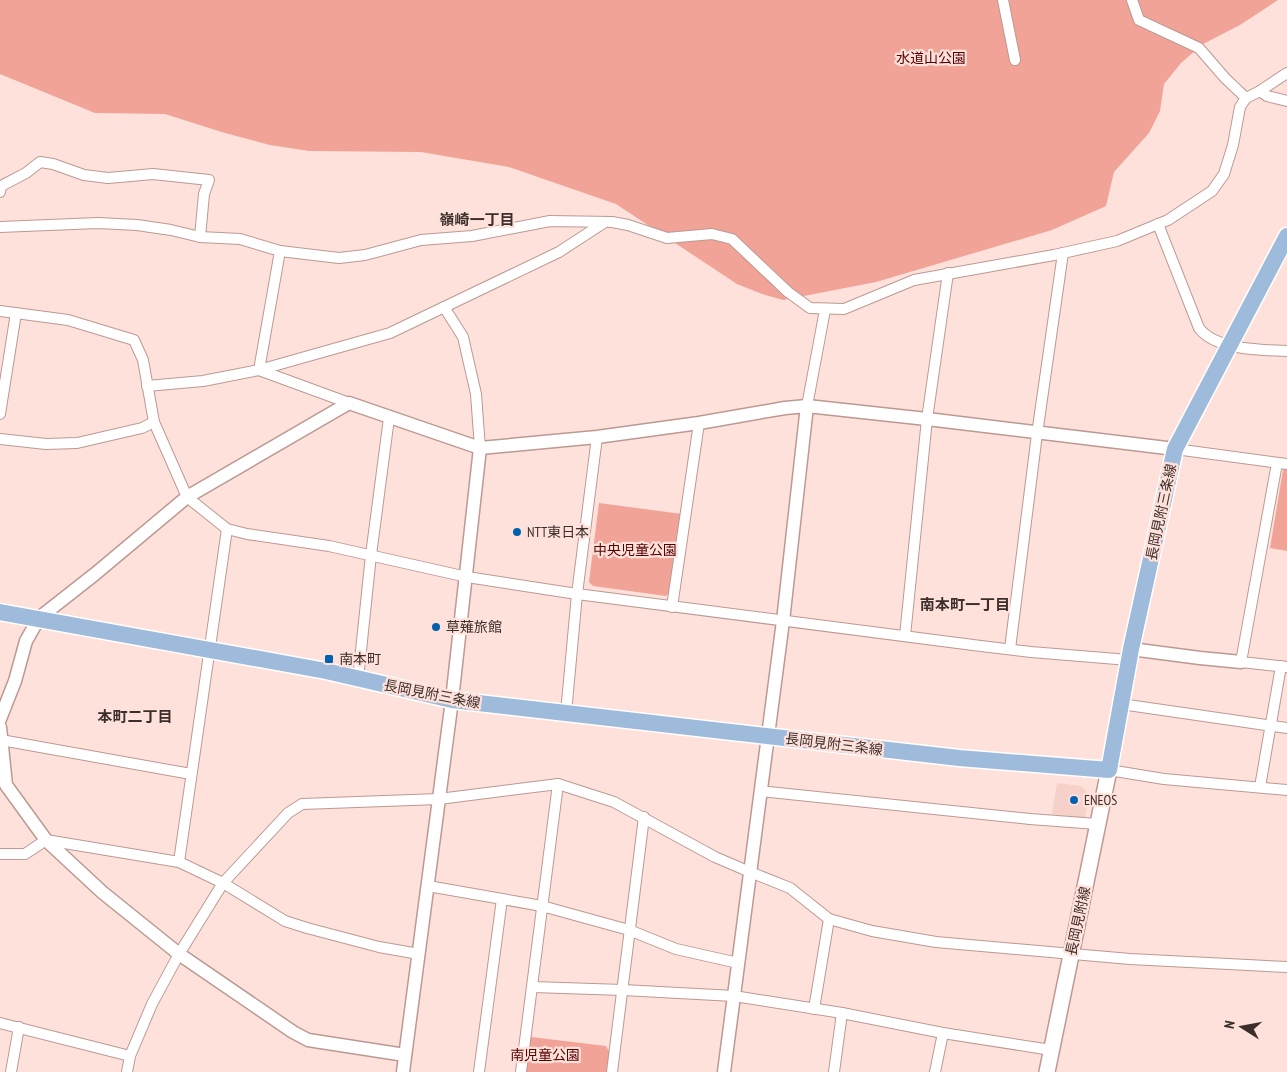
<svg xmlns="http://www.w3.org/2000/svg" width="1287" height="1072" viewBox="0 0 1287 1072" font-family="'PT Sans Narrow','Noto Sans JP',sans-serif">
	<rect width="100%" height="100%" fill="#ffe1db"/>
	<path fill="#f5d1ca" d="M 1057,783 L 1081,786 L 1089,794 L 1085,818 L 1052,814 Z"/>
	<g fill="#f0a396">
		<path d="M 0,0 L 1278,0 L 1240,25 L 1203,44 L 1181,63 L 1164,84 L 1160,111 L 1149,133 L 1114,172 L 1106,206 L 1052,230 L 876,282 L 783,300 L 762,294 L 737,284 L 616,204 L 509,167 L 421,152 L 309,151 L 270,145 L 225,133 L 165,114 L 95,113 L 0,74 Z"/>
		<path d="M 1287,467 L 1287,551 L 1270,548 L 1283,470 Z"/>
		<path d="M 599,503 L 682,514 L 671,591 L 666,596 L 593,586 L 589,582 Z"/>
		<path d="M 531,1037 L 606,1046 L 610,1053 L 607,1072 L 526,1072 Z"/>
	</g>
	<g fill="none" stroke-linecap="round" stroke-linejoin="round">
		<g stroke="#bc9993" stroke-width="12">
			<g id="minor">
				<path d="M 1003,0 L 1015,60"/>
				<path d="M 1132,0 L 1139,20 L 1199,48 L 1225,78 L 1246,98"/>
				<path d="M 1260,91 L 1267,96 L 1287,101"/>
				<path d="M 0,192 L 1,186 L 26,173 L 40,162 L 53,164 L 84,175 L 108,178 L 153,174 L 209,180 L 204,194 L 200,237"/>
				<path d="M 1158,224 L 1199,328 C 1215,350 1261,350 1287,351"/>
				<path d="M 0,227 L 98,223 L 137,225 L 171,230 L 200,237 L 240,239 L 280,251 L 339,258 L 365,255 L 421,240 L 472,236 L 550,221 L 612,222 L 628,225 L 667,238 L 712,234 L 732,239 L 788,292 L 810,308 L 844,309 L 914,280 L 1054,255 L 1117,241 L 1168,220 L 1212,191 L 1224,174 L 1233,145 L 1240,107 L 1246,98 L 1260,91 L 1287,73"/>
				<path d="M 280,251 L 259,370 L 390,333 L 559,252 L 605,222"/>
				<path d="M 444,307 L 463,337 L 476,394 L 480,448"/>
				<path d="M 0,311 L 68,320 L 134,340 L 143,360 L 154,422 L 187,497 L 227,529 L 247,534 L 329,546 L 467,577 L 577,594 L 973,645 L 1031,652 L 1129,660"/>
				<path d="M 147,386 L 203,381 L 259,370 L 349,403"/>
				<path d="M 807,406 L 825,310"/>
				<path d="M 0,414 L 16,313"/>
				<path d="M 0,439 L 46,444 L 77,443 L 142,428 L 154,422"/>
				<path d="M 1175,449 L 1287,464"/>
				<path d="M 1277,463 L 1241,662 L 1287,667"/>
				<path d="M 672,607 L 699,423"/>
				<path d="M 905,636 L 927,419 L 948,273"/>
				<path d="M 1010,649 L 1037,434 L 1063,253"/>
				<path d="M 358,679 L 371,555 L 389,418"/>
				<path d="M 1121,704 L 1287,728"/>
				<path d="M 566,713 L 577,594 L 597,437"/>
				<path d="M 1,740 L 191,774"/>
				<path d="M 1109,770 L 1164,779 L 1287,790"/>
				<path d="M 1260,787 L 1281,666"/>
				<path d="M 760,791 L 1030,819 L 1097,824"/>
				<path d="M 0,854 L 25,854 L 46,840 L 179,862 L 223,883 L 285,921 L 307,928 L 379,947 L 419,954"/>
				<path d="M 179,862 L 227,529"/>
				<path d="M 428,886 L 542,906 L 629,930 L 676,949 L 738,963"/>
				<path d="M 533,987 L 623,990 L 734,996 L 842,1013 L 943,1033 L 1051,1050"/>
				<path d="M 814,1009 L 829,919"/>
				<path d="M 0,1023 L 130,1056"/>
				<path d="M 11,1072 L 19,1027"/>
				<path d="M 127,1072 L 130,1056 L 152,1004 L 179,954 L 223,883 L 288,813 L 302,804 L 439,799 L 558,784 L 614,802 L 715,857 L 750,872 L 790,888 L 829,919 L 872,931 L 936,942 L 1130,959 L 1287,967"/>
				<path d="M 479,1072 L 502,899"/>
				<path d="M 521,1072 L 558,784"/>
				<path d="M 612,1072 L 644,817"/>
				<path d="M 834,1072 L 842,1013"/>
				<path d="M 935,1072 L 943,1033"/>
			</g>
		</g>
		<g stroke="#bc9993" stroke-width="15">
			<g id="tertiary">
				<path d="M 1131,649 L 1200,658 L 1241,662"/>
				<path d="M 0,719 L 15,681 L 26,641 L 39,618 L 95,574 L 187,497 L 349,403 L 480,448 L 597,437 L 699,423 L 785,408 L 807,406 L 927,419 L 1175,449"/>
				<path d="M 0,727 L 6,785 L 46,840 L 102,892 L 179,954 L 293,1032 L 308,1040 L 405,1055"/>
				<path d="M 403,1072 L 452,700 L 480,448"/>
				<path d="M 724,1072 L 783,621 L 807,406"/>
			</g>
		</g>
		<g stroke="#bc9993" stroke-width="18">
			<path id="secondary" d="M 1047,1072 L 1109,770"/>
		</g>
		<g stroke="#fff" stroke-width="19">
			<path id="primary" d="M 0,612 L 326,671 L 452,700 L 959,758 L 1109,770 L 1131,649 L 1175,449 L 1287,236"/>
		</g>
		<use href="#minor" stroke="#fff" stroke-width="10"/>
		<use href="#tertiary" stroke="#fff" stroke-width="12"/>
		<use href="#secondary" stroke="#fff" stroke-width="15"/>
		<use href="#primary" stroke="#9ebbdb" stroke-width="16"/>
	</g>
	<g fill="#0062af" stroke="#ffe1db" stroke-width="2">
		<circle cx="517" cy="532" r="5"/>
		<circle cx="436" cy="627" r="5"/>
		<rect x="324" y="654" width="10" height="10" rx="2.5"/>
		<circle cx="1074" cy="800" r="5"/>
	</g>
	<g text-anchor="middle" stroke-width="4.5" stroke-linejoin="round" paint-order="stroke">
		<g font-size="14" fill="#570000" stroke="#ffe1db">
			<text x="931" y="63">水道山公園</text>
			<text x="635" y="555">中央児童公園</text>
			<text x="545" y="1060">南児童公園</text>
		</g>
		<g font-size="14" fill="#3c2e2b" stroke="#ffe1db">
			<text transform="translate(1161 512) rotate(-78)" y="5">長岡見附三条線</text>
			<text transform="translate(432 694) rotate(11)" y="5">長岡見附三条線</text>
			<text transform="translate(834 744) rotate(7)" y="5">長岡見附三条線</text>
			<text transform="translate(1078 921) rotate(-78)" y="5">長岡見附線</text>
		</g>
		<g font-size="14" fill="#3c2e2b" stroke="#ffe1db" text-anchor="start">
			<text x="527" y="537">NTT東日本</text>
			<text x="446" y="632">草薙旅館</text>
			<text x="339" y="664">南本町</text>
			<text x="1084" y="805">ENEOS</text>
		</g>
		<g font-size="15" font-weight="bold" fill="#3c2e2b" stroke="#ffe1db">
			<text x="477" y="225">嶺崎一丁目</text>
			<text x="965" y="610">南本町一丁目</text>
			<text x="135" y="722">本町二丁目</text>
		</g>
	</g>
	<g transform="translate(1242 1027) rotate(281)" stroke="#ffe1db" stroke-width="4" paint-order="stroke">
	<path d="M0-4L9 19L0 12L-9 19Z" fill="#3c2e2b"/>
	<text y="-8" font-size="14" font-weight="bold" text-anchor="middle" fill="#3c2e2b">N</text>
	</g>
</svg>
